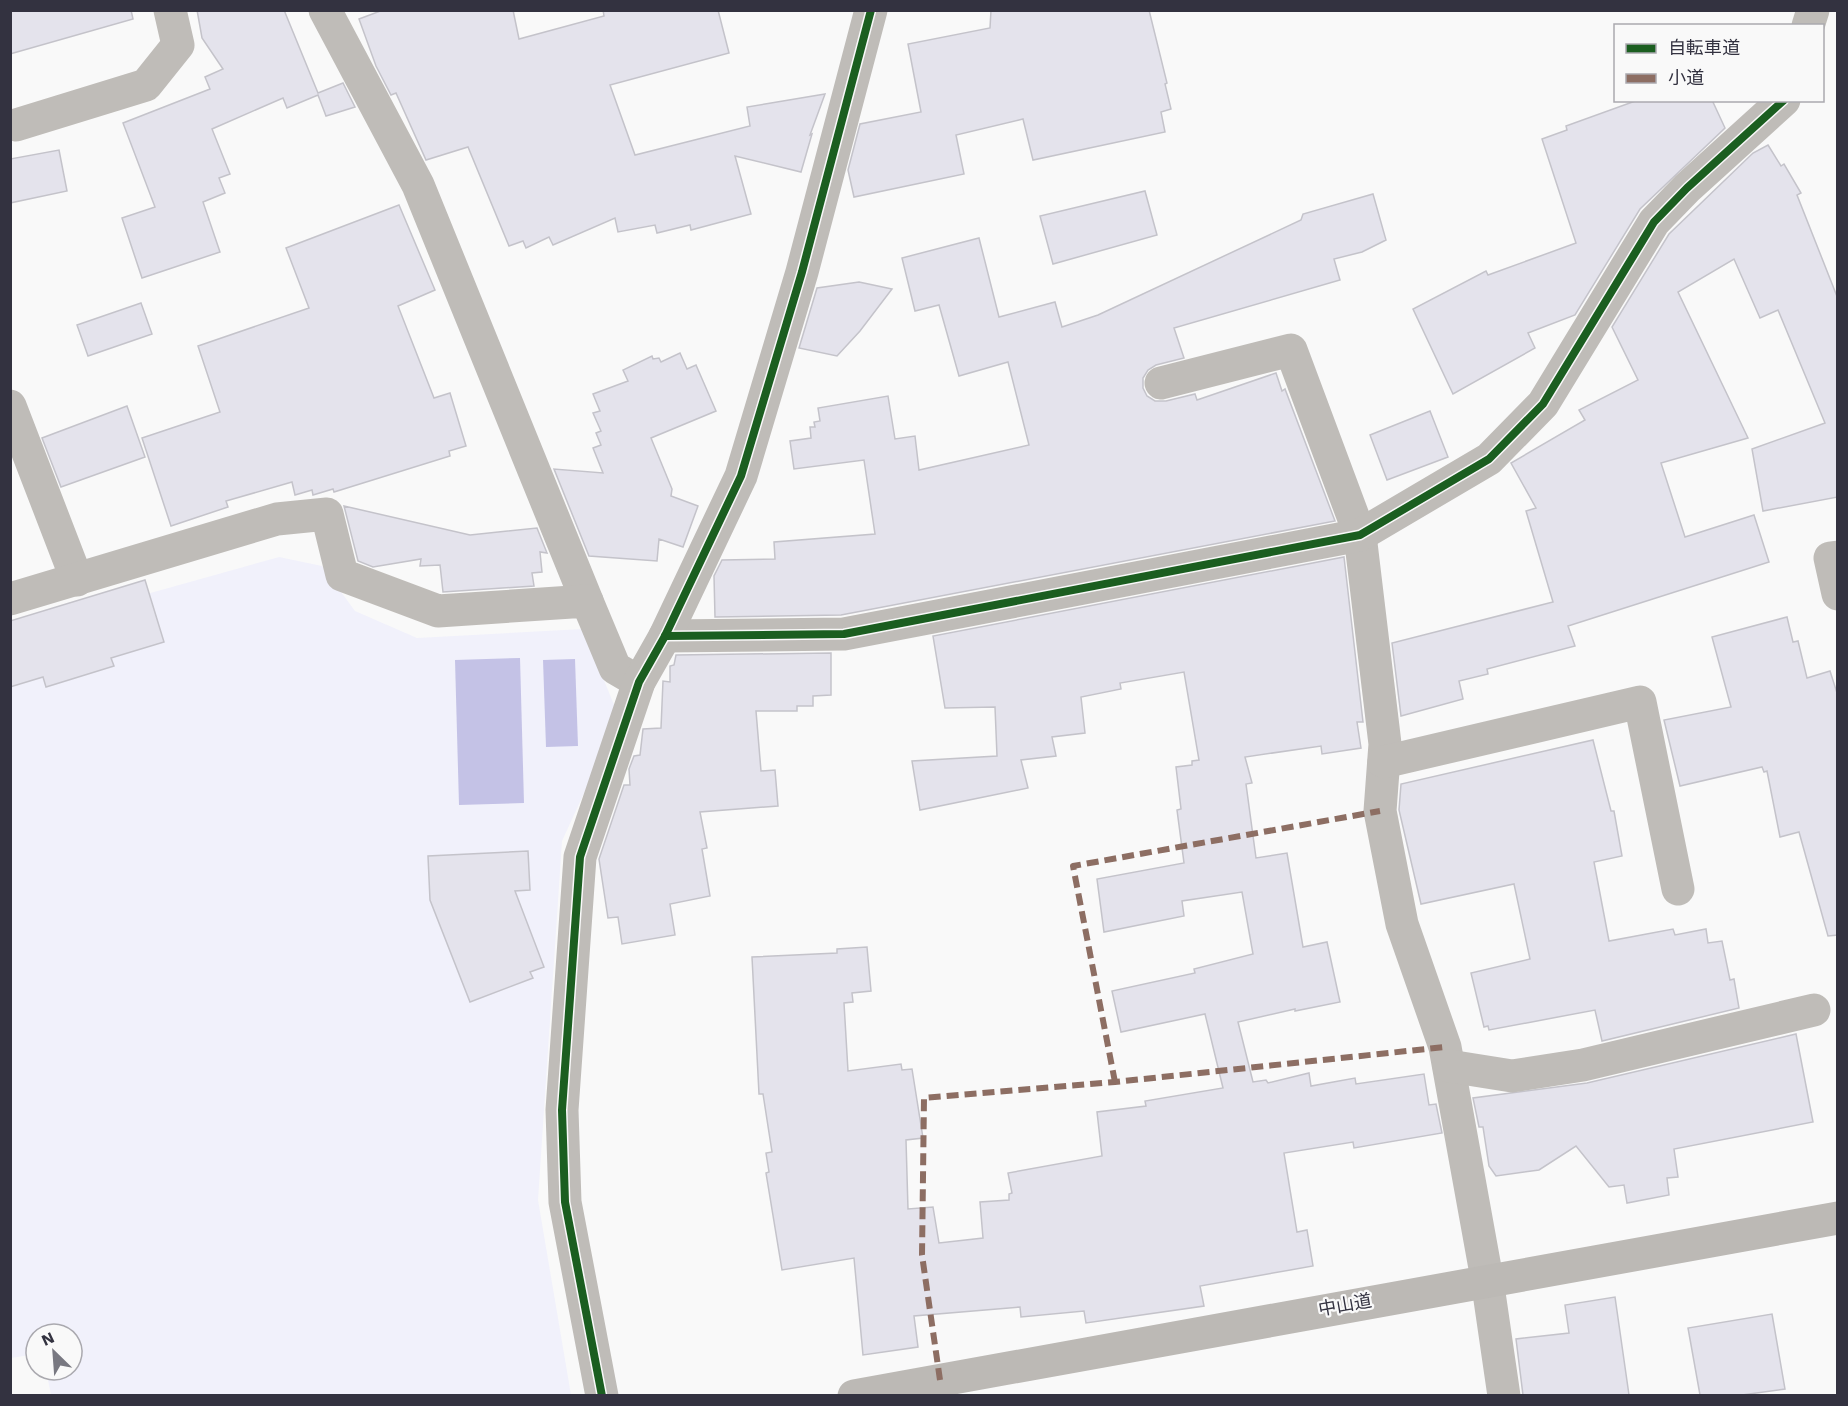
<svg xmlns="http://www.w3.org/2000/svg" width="1848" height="1406" viewBox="0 0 1848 1406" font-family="'Work Sans','Noto Sans JP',sans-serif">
	<rect width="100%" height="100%" fill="#f9f9f9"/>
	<path fill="#f1f1fb" d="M 279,557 L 322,566 L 355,611 L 417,638 L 583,629 L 619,717 L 562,841 L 538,1200 L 571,1395 L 51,1395 L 46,1370 L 72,1370 L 72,1334 L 36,1334 L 36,1354 L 11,1358 L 11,632 Z"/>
	<g fill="#c4c2e6">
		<path d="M 520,658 L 524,803 L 459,805 L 455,660 Z"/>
		<path d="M 575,659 L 578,746 L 546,747 L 543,660 Z"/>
	</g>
	<g fill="#e4e3ec" stroke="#c4c3ca" stroke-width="1.5">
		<path d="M 10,10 L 131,10 L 133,19 L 10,54 Z"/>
		<path d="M 197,10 L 284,10 L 318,93 L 343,83 L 355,107 L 326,116 L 318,95 L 287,108 L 283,98 L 212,129 L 230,174 L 219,178 L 225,193 L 203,202 L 220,252 L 142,278 L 122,218 L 155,207 L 123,123 L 210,89 L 205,77 L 223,69 L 202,38 Z"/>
		<path d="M 383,10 L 513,10 L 519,39 L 604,16 L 603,10 L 718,10 L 729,53 L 610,85 L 635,155 L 750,126 L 747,107 L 825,94 L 810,135 L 812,134 L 801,172 L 735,156 L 751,214 L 691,230 L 690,225 L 657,233 L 655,225 L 618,232 L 615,218 L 553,245 L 549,237 L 526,248 L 523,241 L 509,246 L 468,147 L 426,160 L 396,93 L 391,95 L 376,66 L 359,19 Z"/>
		<path d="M 991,10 L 1149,10 L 1167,83 L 1165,84 L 1171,109 L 1161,112 L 1165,132 L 1033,160 L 1023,119 L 956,135 L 964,174 L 854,197 L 848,170 L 860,124 L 921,112 L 908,44 L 990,28 Z"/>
		<path d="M 1638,100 L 1712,100 L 1725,128 L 1640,209 L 1575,315 L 1528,333 L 1535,348 L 1453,394 L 1413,309 L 1486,271 L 1488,275 L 1576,243 L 1542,139 L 1567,130 L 1566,126 Z"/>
		<path d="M 1768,145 L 1781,166 L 1784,164 L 1801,193 L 1797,195 L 1838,299 L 1838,497 L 1763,511 L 1752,449 L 1825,423 L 1778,310 L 1760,318 L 1734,259 L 1678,292 L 1748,438 L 1661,463 L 1685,537 L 1754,515 L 1769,562 L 1568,626 L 1575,646 L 1487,669 L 1488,674 L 1459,681 L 1463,699 L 1401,716 L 1392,643 L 1553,602 L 1526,511 L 1536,508 L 1511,463 L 1585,420 L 1579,410 L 1638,380 L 1612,327 L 1669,234 L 1753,153 Z"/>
		<path d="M 59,150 L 67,191 L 10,203 L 10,159 Z"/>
		<path d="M 1145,191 L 1157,235 L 1053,264 L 1040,216 Z"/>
		<path d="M 1373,194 L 1386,240 L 1362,252 L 1334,259 L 1340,280 L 1174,328 L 1184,358 L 1156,365 L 1148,370 L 1143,378 L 1143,388 L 1147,396 L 1155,401 L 1166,401 L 1195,394 L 1197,400 L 1276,373 L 1282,391 L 1285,389 L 1335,521 L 841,615 L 715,617 L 714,576 L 722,560 L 775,559 L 774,542 L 875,534 L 864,460 L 794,469 L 790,441 L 811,438 L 810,427 L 815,427 L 814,422 L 820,421 L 818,408 L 888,396 L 895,439 L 915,436 L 919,470 L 1029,445 L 1008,362 L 959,376 L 939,305 L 915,311 L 902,258 L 979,238 L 999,317 L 1055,302 L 1062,327 L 1098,315 L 1301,220 L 1303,214 Z"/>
		<path d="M 399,205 L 435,290 L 398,306 L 434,398 L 450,393 L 466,446 L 449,451 L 450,456 L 334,492 L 333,489 L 313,495 L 312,490 L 295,495 L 292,482 L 226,501 L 228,507 L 171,526 L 142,438 L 220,412 L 198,346 L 309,308 L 286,248 Z"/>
		<path d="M 859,282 L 892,289 L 860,331 L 837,356 L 799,348 L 817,288 Z"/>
		<path d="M 141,303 L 152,334 L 88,356 L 77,325 Z"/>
		<path d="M 680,353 L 687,369 L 696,365 L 716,411 L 651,438 L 672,489 L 671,496 L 698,506 L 683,547 L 659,539 L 657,561 L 589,556 L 554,469 L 603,473 L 593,448 L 601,445 L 596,433 L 601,431 L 593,413 L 600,411 L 593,394 L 628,381 L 623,370 L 652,356 L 653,359 L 659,358 L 661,362 Z"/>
		<path d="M 127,406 L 145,457 L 61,487 L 42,438 Z"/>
		<path d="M 1430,411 L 1448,457 L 1387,480 L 1370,435 Z"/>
		<path d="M 344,506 L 470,535 L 537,528 L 547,553 L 540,552 L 542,572 L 532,573 L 534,586 L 443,592 L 440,565 L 420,566 L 421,559 L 373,567 L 358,561 Z"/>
		<path d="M 1344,557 L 1363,722 L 1357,722 L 1361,748 L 1322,754 L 1321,746 L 1245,757 L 1252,783 L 1246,784 L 1256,858 L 1287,853 L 1303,947 L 1327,942 L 1340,1002 L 1295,1011 L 1295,1009 L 1238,1022 L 1253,1082 L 1266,1080 L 1268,1083 L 1309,1073 L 1311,1086 L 1355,1078 L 1356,1084 L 1424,1074 L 1429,1105 L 1436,1104 L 1442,1133 L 1354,1148 L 1353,1142 L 1284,1153 L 1297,1232 L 1307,1230 L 1313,1266 L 1200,1286 L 1204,1306 L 1086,1323 L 1084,1311 L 1021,1317 L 1020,1307 L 914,1316 L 918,1347 L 863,1355 L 854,1258 L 782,1270 L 766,1173 L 769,1172 L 766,1153 L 772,1152 L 763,1094 L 759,1094 L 752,957 L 837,953 L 837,949 L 867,947 L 871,991 L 852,993 L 853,1002 L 844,1003 L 848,1071 L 901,1064 L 902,1070 L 912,1069 L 923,1138 L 906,1140 L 908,1209 L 933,1207 L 939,1243 L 983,1238 L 980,1202 L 1009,1200 L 1009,1194 L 1012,1193 L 1008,1173 L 1102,1156 L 1097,1112 L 1146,1106 L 1145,1101 L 1223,1088 L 1205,1014 L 1121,1032 L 1112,991 L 1195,973 L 1194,969 L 1253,954 L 1242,892 L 1182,901 L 1184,916 L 1104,932 L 1097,879 L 1184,863 L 1177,810 L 1181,809 L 1176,767 L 1192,765 L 1192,761 L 1199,760 L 1184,672 L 1120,683 L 1121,689 L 1081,697 L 1085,733 L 1052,737 L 1056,756 L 1021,760 L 1028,788 L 920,810 L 912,761 L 997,756 L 995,707 L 945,708 L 933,636 Z"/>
		<path d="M 145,580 L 164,642 L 111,658 L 114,666 L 46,687 L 43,677 L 10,687 L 10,621 Z"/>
		<path d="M 1787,617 L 1793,642 L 1798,641 L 1807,678 L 1830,671 L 1838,696 L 1838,935 L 1828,936 L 1799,832 L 1780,837 L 1767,771 L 1764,772 L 1762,767 L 1680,786 L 1664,720 L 1731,707 L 1712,637 Z"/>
		<path d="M 831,653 L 831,695 L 813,696 L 813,706 L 797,706 L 797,711 L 756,711 L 761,771 L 775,770 L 778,806 L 700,812 L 707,848 L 702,849 L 710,896 L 670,904 L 675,935 L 622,944 L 618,917 L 608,918 L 599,859 L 624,785 L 630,785 L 629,769 L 634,756 L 640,755 L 643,729 L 661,728 L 663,681 L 670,682 L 670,666 L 674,665 L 676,655 Z"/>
		<path d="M 1593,740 L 1611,811 L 1614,811 L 1622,856 L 1594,862 L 1609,941 L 1673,929 L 1675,935 L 1706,929 L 1708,943 L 1722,941 L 1730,980 L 1734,979 L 1739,1008 L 1602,1041 L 1595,1010 L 1489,1030 L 1488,1026 L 1484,1027 L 1471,973 L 1530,959 L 1514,884 L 1421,904 L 1399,810 L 1401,784 Z"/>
		<path d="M 528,851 L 530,890 L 515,891 L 544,967 L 530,972 L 533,978 L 470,1002 L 430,900 L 428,856 Z"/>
		<path d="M 1796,1034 L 1813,1122 L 1674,1149 L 1678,1177 L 1667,1178 L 1669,1195 L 1627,1203 L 1624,1185 L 1609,1187 L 1576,1146 L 1539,1170 L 1496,1176 L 1489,1166 L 1483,1127 L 1479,1127 L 1473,1098 L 1587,1083 Z"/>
		<path d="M 1615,1297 L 1629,1395 L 1523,1395 L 1516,1339 L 1569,1333 L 1565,1305 Z"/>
		<path d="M 1772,1314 L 1785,1389 L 1742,1395 L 1700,1395 L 1688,1328 Z"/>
	</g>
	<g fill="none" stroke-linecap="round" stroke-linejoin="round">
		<g stroke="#bfbcb8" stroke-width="33">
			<path d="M 325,10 L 418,185 L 587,601"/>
			<path d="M 1808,26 L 1813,10"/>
			<path d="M 16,125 L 146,85 L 178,45 L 170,10"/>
			<path d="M 1161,383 L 1291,350 L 1360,535 L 1385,744 L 1380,811 L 1402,924 L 1445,1047 L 1487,1279 L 1504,1396"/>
			<path d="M 10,406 L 77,580"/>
			<path d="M 1838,557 L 1830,558 L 1838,594"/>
			<path d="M 10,599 L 277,519 L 327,514 L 342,575 L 438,611 L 587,601 L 615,668 L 639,682"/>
			<path d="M 665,636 L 844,634 L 1360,535 L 1489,459 L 1543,404 L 1654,222 L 1687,188 L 1784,100"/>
			<path d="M 1384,762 L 1640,702 L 1678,889"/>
			<path d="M 1449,1066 L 1512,1076 L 1583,1065 L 1814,1010"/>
			<path d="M 602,1396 L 565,1202 L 562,1110 L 580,857 L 639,682 L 665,636 L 741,476 L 802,272 L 871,10"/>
		</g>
		<path stroke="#bcb9b5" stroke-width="33" d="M 854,1396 L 1838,1218"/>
		<g stroke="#8d6e63" stroke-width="6" stroke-dasharray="12 6" stroke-linecap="butt">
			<path d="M 1115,1082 L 1073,866 L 1380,811"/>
			<path d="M 940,1380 L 922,1255 L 924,1098 L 1115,1082 L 1445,1047"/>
		</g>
		<g stroke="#f9f9f9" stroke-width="11">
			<g id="cycleway">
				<path d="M 665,636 L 844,634 L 1360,535 L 1489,459 L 1543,404 L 1654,222 L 1687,188 L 1784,100"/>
				<path d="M 602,1396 L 565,1202 L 562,1110 L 580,857 L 639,682 L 665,636 L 741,476 L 802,272 L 871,10"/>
			</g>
		</g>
		<use href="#cycleway" stroke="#1b5e20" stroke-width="8"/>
	</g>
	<g text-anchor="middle" stroke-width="4.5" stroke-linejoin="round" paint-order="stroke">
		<g font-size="18" fill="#333240" stroke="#f9f9f9">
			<text transform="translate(1345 1305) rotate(-10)" y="6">中山道</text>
		</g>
	</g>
	<rect width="1848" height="1406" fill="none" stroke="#333240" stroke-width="24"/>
	<rect x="1614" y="24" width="210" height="78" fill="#f9f9f9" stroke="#aaa9af" stroke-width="1.5"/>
	<rect x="1626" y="44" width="30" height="9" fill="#1b5e20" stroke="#aaa9af" stroke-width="1.5"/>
	<text x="1668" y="54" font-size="18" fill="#333240">自転車道</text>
	<rect x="1626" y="74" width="30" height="9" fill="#8d6e63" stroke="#aaa9af" stroke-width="1.5"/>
	<text x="1668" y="84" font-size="18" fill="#333240">小道</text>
	<g transform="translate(54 1352) rotate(335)"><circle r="28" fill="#f9f9f9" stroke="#aaa9af" stroke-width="1.5"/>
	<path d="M0-4.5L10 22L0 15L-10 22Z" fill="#787881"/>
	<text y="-9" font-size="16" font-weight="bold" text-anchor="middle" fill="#333240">N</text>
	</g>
</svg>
